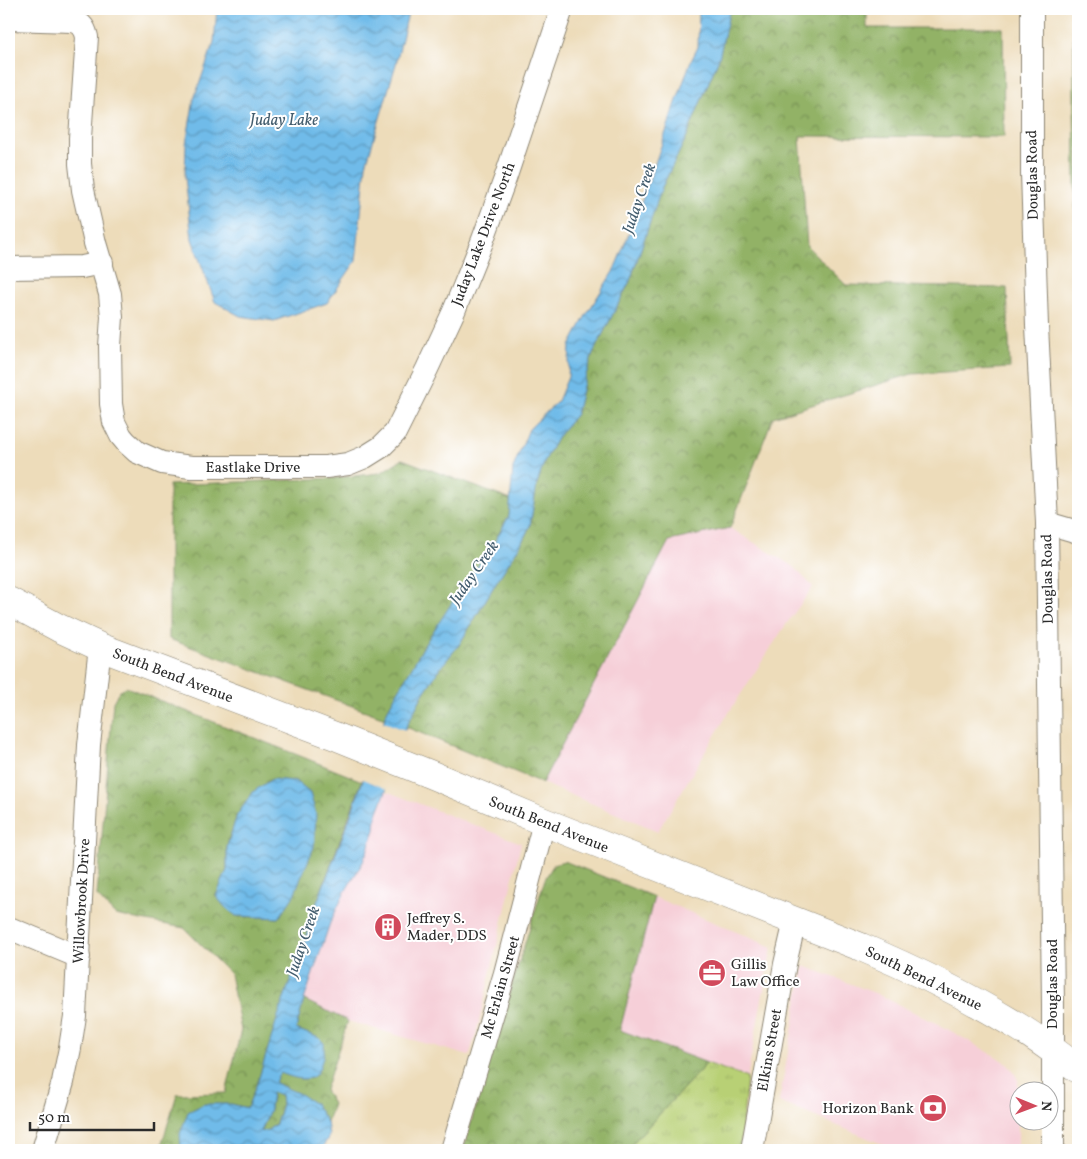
<svg xmlns="http://www.w3.org/2000/svg" width="1087" height="1159" viewBox="0 0 1087 1159" font-family="Vollkorn,serif">
	<defs>
		<pattern id="grass-tufts" width="24" height="20" patternUnits="userSpaceOnUse" patternTransform="scale(1.25)"><rect width="24" height="20" fill="#b8d075"/><path d="M3 7l-1-3M5 7V3M7 7l1-3M15 17l-1-3M17 17v-4M19 17l1-3" fill="none" stroke="#9eb365"/></pattern>
		<pattern id="forest-crowns" width="20" height="18" patternUnits="userSpaceOnUse" patternTransform="scale(1.25)"><rect width="20" height="18" fill="#92b266"/><path d="M2 6a3 3 0 1 1 6 0M12 15a3 3 0 1 1 6 0" fill="none" stroke="#779154"/></pattern>
		<pattern id="water-waves" width="16" height="10" patternUnits="userSpaceOnUse" patternTransform="scale(1.25)"><rect width="16" height="10" fill="#70bbe9"/><path d="M0 5q4-4 8 0t8 0" fill="none" stroke="#5c98bd"/></pattern>
	</defs>
	<rect width="100%" height="100%" fill="#fff"/>
	<filter id="ink" filterUnits="userSpaceOnUse"><feTurbulence type="fractalNoise" baseFrequency=".02" numOctaves="2"/><feDisplacementMap in="SourceGraphic" scale="10" xChannelSelector="R" yChannelSelector="G"/><feConvolveMatrix kernelMatrix="1 2 1 2 8 2 1 2 1" color-interpolation-filters="sRGB"/></filter>
	<filter id="wash" filterUnits="userSpaceOnUse"><feTurbulence type="fractalNoise" baseFrequency=".0096" numOctaves="4" result="noise"/><feDisplacementMap in="SourceGraphic" scale="20" xChannelSelector="R" yChannelSelector="G"/><feGaussianBlur stdDeviation="1.12" result="paint"/><feColorMatrix in="noise" values="0 0 0 0 0 0 0 0 0 0 0 0 0 0 0 0 0 1.4 0 .05"/><feComposite in="paint" operator="in"/></filter>
	<g filter="url(#wash)">
		<rect width="100%" height="100%" fill="#eddcba"/>
		<g fill="#f6cfd8">
			<path d="M 1076,272 L 1078,272 L 1078,484 L 1077,482 Z"/>
			<path d="M 730,528 L 794,567 L 813,587 L 785,626 L 726,717 L 658,831 L 542,783 L 669,541 Z"/>
			<path d="M 386,791 L 521,843 L 476,1034 L 469,1056 L 348,1021 L 304,1000 L 330,923 L 346,890 L 363,862 L 375,830 L 376,817 Z"/>
			<path d="M 654,897 L 772,947 L 747,1078 L 619,1030 Z"/>
			<path d="M 804,966 L 846,982 L 875,993 L 944,1027 L 1004,1061 L 1012,1069 L 1018,1080 L 1018,1150 L 897,1150 L 779,1102 Z"/>
		</g>
		<path fill="url(#grass-tufts)" stroke="#727e50" d="M 707,1063 L 747,1078 L 740,1150 L 626,1150 Z"/>
		<g fill="url(#forest-crowns)" stroke="#5e6e48" fill-rule="evenodd">
			<path d="M 730,9 L 867,9 L 867,28 L 1003,28 L 1004,137 L 800,136 L 807,246 L 846,285 L 1007,288 L 1010,368 L 912,374 L 773,417 L 730,528 L 669,541 L 542,783 L 406,727 L 423,694 L 441,667 L 459,645 L 497,581 L 521,544 L 530,526 L 537,484 L 545,460 L 559,435 L 576,414 L 585,378 L 593,353 L 630,281 L 662,187 L 686,138 L 703,96 L 719,58 Z"/>
			<path d="M 1073,9 L 1078,9 L 1078,272 L 1076,272 Z"/>
			<path d="M 402,459 L 511,500 L 509,516 L 492,546 L 425,644 L 388,709 L 385,718 L 169,639 L 169,485 L 336,478 L 380,473 Z"/>
			<path d="M 126,687 C 205,719 284,749 362,781 L 314,910 L 303,949 L 291,978 L 258,1081 L 247,1108 L 231,1104 L 181,1149 L 182,1150 L 160,1150 L 177,1094 L 226,1093 L 241,1030 L 230,974 L 184,928 L 115,915 L 97,896 L 113,702 L 119,691 ZM 254,791 L 279,918 L 236,916 L 216,896 L 227,870 L 227,846 L 237,815 Z"/>
			<path d="M 564,861 L 654,897 L 620,1030 L 707,1063 L 626,1150 L 463,1150 L 506,1004 L 545,879 L 554,864 Z"/>
			<path d="M 304,1000 L 348,1021 L 325,1090 L 333,1104 L 327,1122 L 315,1104 L 275,1083 L 277,1077 L 279,1073 L 301,1079 L 312,1078 L 319,1038 L 296,1029 Z"/>
			<path d="M 272,1091 L 281,1095 L 282,1104 L 276,1124 L 268,1130 L 261,1132 L 270,1109 Z"/>
		</g>
		<g fill="url(#water-waves)" stroke="#4e738a" fill-rule="evenodd">
			<path d="M 217,9 L 409,9 L 396,64 L 366,165 L 356,261 L 327,303 L 274,321 L 240,316 L 215,302 L 192,239 L 185,177 L 186,144 L 194,99 L 214,42 Z"/>
			<path d="M 699,9 L 730,9 L 719,58 L 703,96 L 686,138 L 662,187 L 630,281 L 593,353 L 585,378 L 576,414 L 559,435 L 545,460 L 537,484 L 530,526 L 521,544 L 497,581 L 459,645 L 441,667 L 423,694 L 406,727 L 386,791 L 376,817 L 375,830 L 363,862 L 346,890 L 330,923 L 304,1000 L 296,1029 L 319,1038 L 324,1043 C 325,1052 323,1058 320,1067 C 314,1086 294,1078 280,1073 L 277,1077 L 275,1083 L 300,1094 L 315,1104 L 327,1122 L 329,1136 L 321,1150 L 314,1150 L 308,1148 L 294,1147 L 279,1150 L 258,1147 L 257,1150 L 181,1150 L 180,1134 L 188,1112 L 204,1104 L 231,1104 L 247,1108 L 258,1081 L 277,1019 L 291,978 L 303,949 L 314,910 L 350,817 L 388,709 L 425,644 L 462,587 L 492,546 L 509,516 L 513,468 L 529,429 L 558,401 L 568,377 L 570,346 L 585,317 L 614,270 L 639,209 L 690,63 L 698,47 ZM 272,1092 L 281,1095 L 282,1104 L 276,1124 L 268,1130 L 261,1132 L 270,1109 Z"/>
			<path d="M 272,779 L 295,781 L 310,793 L 316,814 L 314,847 L 293,897 L 279,918 L 236,916 L 224,906 L 216,896 L 227,870 L 227,846 L 237,815 L 254,791 Z"/>
		</g>
		<path fill="#eddcba" d="M 381,721 L 408,731 L 389,790 L 361,778 Z"/>
	</g>
	<g filter="url(#ink)">
		<g fill="none" stroke-linecap="round" stroke-linejoin="round">
			<g stroke="#8c8472" stroke-width="24">
				<g id="minor">
					<path d="M 1032,9 L 1032,173 L 1037,326 L 1047,523 L 1053,1004 L 1053,1150"/>
					<path d="M 9,19 L 72,21 C 81,22 85,28 87,37 L 80,138 L 80,164 L 83,190 L 95,243 L 110,294 L 112,317 L 110,346 L 111,404 L 114,422 L 121,436 L 126,442 L 137,452 L 162,463 L 191,467 L 326,467 L 348,464 L 365,457 L 381,447 L 395,433 L 427,369 L 454,311 L 482,242 L 505,179 L 562,9"/>
					<path d="M 9,268 L 82,267 L 102,263"/>
					<path d="M 1047,523 L 1078,532"/>
					<path d="M 9,928 L 79,957"/>
					<path d="M 43,1150 L 63,1082 L 70,1048 L 75,1016 L 89,745 L 100,647"/>
					<path d="M 452,1150 L 505,973 L 544,822"/>
					<path d="M 752,1150 L 785,964 L 795,921"/>
				</g>
			</g>
			<g stroke="#8c8472" stroke-width="29">
				<path id="major" d="M 9,601 L 59,628 L 100,647 L 335,736 L 432,775 L 544,822 L 861,947 C 913,969 964,994 1012,1023 C 1035,1036 1057,1053 1078,1069"/>
			</g>
			<use href="#minor" stroke="#fff" stroke-width="22"/>
			<use href="#major" stroke="#fff" stroke-width="28"/>
		</g>
	</g>
	<defs>
		<g id="building-disc" transform="scale(1.4375)"><circle r="9.5" fill="#d1495b" stroke="#fff"/><path d="M-4-6H4V6H1V3H-1V6H-4ZM-2.5-4.3h1.7v1.8h-1.7ZM.8-4.3h1.7v1.8H.8ZM-2.5-1h1.7V.8h-1.7ZM.8-1h1.7V.8H.8Z" fill="#fff"/></g>
		<g id="office-disc" transform="scale(1.4375)"><circle r="9.5" fill="#d1495b" stroke="#fff"/><path d="M-6-3h4V-5.5h4V-3h4V5H-6ZM-1-4.5V-3h2v-1.5ZM-6 0V1H6V0Z" fill="#fff"/></g>
		<g id="bank-disc" transform="scale(1.4375)"><circle r="9.5" fill="#d1495b" stroke="#fff"/><path d="M-6-4H6V4H-6ZM0-2.3a2.3 2.3 0 1 0 0 4.6a2.3 2.3 0 1 0 0-4.6Z" fill="#fff"/></g>
	</defs>
	<g fill-rule="evenodd">
		<use href="#building-disc" x="388" y="927"/>
		<use href="#office-disc" x="712" y="973"/>
		<use href="#bank-disc" x="933" y="1108"/>
	</g>
	<g text-anchor="middle" stroke-width="4" stroke-linejoin="round" paint-order="stroke">
		<g font-size="15" fill="#2b2b2b" stroke="#fff">
			<text transform="translate(1032 175) rotate(-91)" y="5">Douglas Road</text>
			<text transform="translate(483 234) rotate(-69)" y="5">Juday Lake Drive North</text>
			<text x="253" y="472">Eastlake Drive</text>
			<text transform="translate(1047 579) rotate(-91)" y="5">Douglas Road</text>
			<text transform="translate(173 675) rotate(21)" y="5">South Bend Avenue</text>
			<text transform="translate(549 824) rotate(22)" y="5">South Bend Avenue</text>
			<text transform="translate(81 901) rotate(-87)" y="5">Willowbrook Drive</text>
			<text transform="translate(924 978) rotate(26)" y="5">South Bend Avenue</text>
			<text transform="translate(1052 984) rotate(-90)" y="5">Douglas Road</text>
			<text transform="translate(500 987) rotate(-74)" y="5">Mc Erlain Street</text>
			<text transform="translate(769 1050) rotate(-80)" y="5">Elkins Street</text>
		</g>
		<g font-size="15" fill="#2b2b2b" stroke="#fff" text-anchor="start">
			<text x="407" y="923">Jeffrey S.<tspan x="407" dy="17">Mader, DDS</tspan></text>
			<text x="731" y="969">Gillis<tspan x="731" dy="17">Law Office</tspan></text>
			<text x="914" y="1113" text-anchor="end">Horizon Bank</text>
		</g>
		<g font-size="16" font-style="italic" fill="#435d6e" stroke="#fff">
			<text x="284" y="125">Juday Lake</text>
			<text transform="translate(638 198) rotate(-71)" y="6">Juday Creek</text>
			<text transform="translate(473 572) rotate(-55)" y="6">Juday Creek</text>
			<text transform="translate(302 941) rotate(-71)" y="6">Juday Creek</text>
		</g>
	</g>
	<rect width="1087" height="1159" fill="none" stroke="#fff" stroke-width="30"/>
	<g transform="translate(1034 1106) rotate(91)"><circle r="24" fill="#ffffff" stroke="#aaaaaa"/>
	<path d="M0-4L9 19L0 12L-9 19Z" fill="#d1495b"/>
	<text y="-8" font-size="14" font-weight="bold" text-anchor="middle" fill="#2b2b2b">N</text>
	</g>
	<path d="M30 1122v8h124v-8" fill="none" stroke="#2b2b2b" stroke-width="2.5"/>
	<text x="38" y="1122" font-size="15" fill="#2b2b2b" stroke="#ffffff" stroke-width="4" paint-order="stroke">50 m</text>
</svg>
